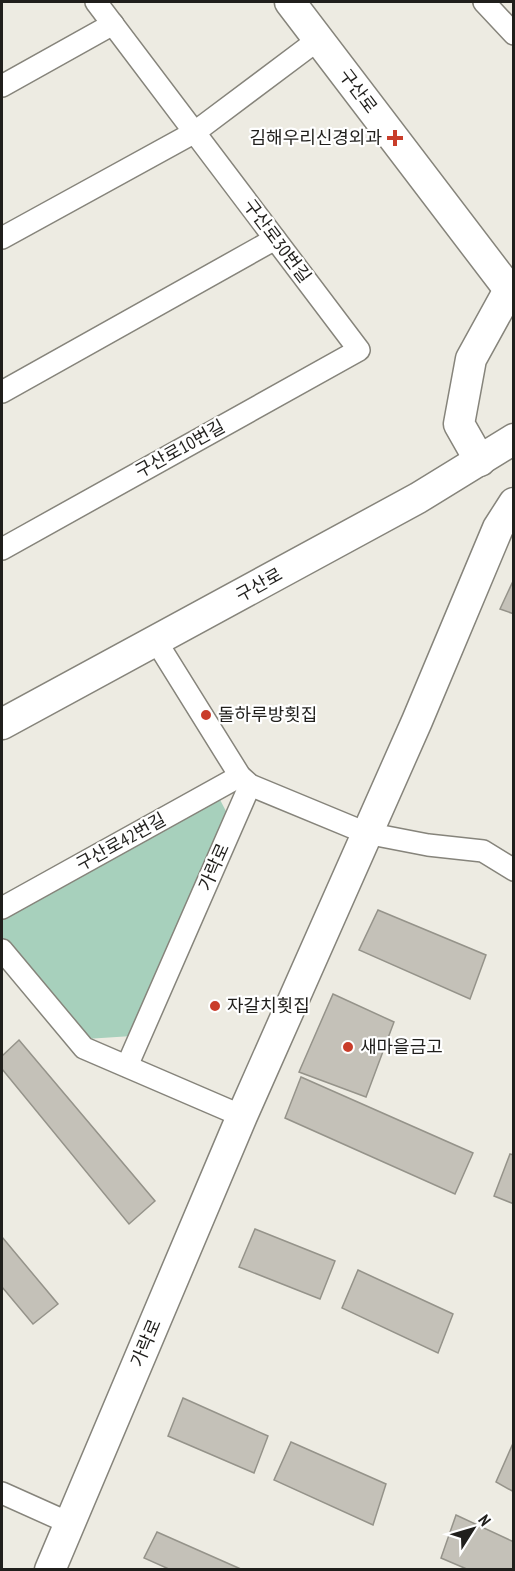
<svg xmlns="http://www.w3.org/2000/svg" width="515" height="1571" viewBox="0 0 515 1571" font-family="'PT Sans Narrow','Noto Sans KR',sans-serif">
	<rect width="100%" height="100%" fill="#edebe2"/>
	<path fill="#a7d0bc" d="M 217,794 L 229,817 L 132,1036 L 86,1039 L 2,938 L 2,918 Z"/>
	<g fill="#c4c1b8" stroke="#95938a" stroke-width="1.5">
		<path d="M 514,579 L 514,614 L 500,609 Z"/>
		<path d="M 378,910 L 486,955 L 470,999 L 359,950 Z"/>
		<path d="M 333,994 L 394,1022 L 366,1097 L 299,1072 Z"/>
		<path d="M 19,1040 L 155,1201 L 129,1224 L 2,1069 L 2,1056 Z"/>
		<path d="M 301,1077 L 473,1153 L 455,1194 L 285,1118 Z"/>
		<path d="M 510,1154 L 514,1155 L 514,1204 L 494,1196 Z"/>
		<path d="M 255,1229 L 335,1261 L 320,1299 L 239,1267 Z"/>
		<path d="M 2,1237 L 58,1304 L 33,1324 L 2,1287 Z"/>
		<path d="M 358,1270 L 453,1314 L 438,1353 L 342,1308 Z"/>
		<path d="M 183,1398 L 268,1436 L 254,1473 L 168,1436 Z"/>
		<path d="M 514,1441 L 514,1492 L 496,1482 Z"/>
		<path d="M 291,1442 L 386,1484 L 373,1525 L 274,1480 Z"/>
		<path d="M 456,1515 L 514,1542 L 514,1570 L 469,1570 L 441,1558 Z"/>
		<path d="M 157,1532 L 243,1570 L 171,1570 L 144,1558 Z"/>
	</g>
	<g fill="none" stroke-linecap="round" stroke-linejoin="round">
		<g stroke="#86847b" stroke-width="24">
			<g id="street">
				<path d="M 484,2 L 514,34"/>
				<path d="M 2,86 L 113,24"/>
				<path d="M 2,238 L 195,132 L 319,39"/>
				<path d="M 2,392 L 275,239"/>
				<path d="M 2,549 L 359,350 L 96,2"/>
				<path d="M 156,641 L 240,776 L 250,785 L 366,833 L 428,845 L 483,851 L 514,870"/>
				<path d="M 2,908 L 240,776"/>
				<path d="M 2,950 L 84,1048 L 242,1116"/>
				<path d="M 127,1066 L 250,785"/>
				<path d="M 2,1493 L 69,1523"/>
			</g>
		</g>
		<g stroke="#86847b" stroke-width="33">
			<g id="secondary">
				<path d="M 290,2 L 514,296"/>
				<path d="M 480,461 L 459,424 L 471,359 L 509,290"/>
				<path d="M 2,724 L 418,498 L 514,439"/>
				<path d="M 50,1570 L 242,1116 L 417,721 L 498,528 L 514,503"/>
			</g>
		</g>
		<use href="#street" stroke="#fff" stroke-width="21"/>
		<use href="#secondary" stroke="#fff" stroke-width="30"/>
	</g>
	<g fill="#c93d2a" stroke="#fff" stroke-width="2">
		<path d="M392 129h6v6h6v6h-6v6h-6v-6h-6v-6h6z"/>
		<circle cx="206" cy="715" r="6"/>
		<circle cx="215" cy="1006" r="6"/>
		<circle cx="348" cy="1047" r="6"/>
	</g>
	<g text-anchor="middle" stroke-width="4.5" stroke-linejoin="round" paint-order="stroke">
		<g font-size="18" fill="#201f1c" stroke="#fff">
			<text transform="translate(358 91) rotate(53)" y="6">구산로</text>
			<text transform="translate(277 241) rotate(53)" y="6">구산로30번길</text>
			<text transform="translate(180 449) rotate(-29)" y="6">구산로10번길</text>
			<text transform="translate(259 585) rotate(-29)" y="6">구산로</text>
			<text transform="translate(121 842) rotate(-29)" y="6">구산로42번길</text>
			<text transform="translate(214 867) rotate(-66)" y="6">가락로</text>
			<text transform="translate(146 1343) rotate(-67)" y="6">가락로</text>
		</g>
		<g font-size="18" fill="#201f1c" stroke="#fff" text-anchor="start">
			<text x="382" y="144" text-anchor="end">김해우리신경외과</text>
			<text x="218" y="721">돌하루방횟집</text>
			<text x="227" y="1012">자갈치횟집</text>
			<text x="360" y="1053">새마을금고</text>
		</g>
	</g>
	<rect width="515" height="1571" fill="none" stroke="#201f1c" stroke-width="6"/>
	<g transform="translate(473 1529) rotate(53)" stroke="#ffffff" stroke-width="4.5" paint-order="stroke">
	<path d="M0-4.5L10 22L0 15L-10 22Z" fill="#201f1c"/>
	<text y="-9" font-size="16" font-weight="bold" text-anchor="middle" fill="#201f1c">N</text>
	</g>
</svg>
